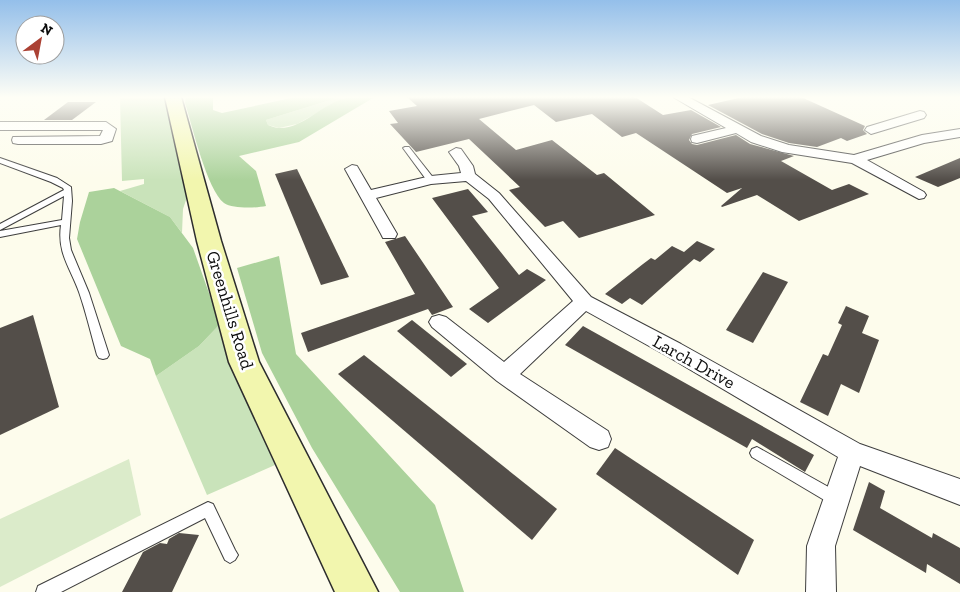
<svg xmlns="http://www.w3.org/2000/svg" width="960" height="592" viewBox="0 0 960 592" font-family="'Zilla Slab',serif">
	<rect width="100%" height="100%" fill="#fdfcec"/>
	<g fill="#c9e3ba">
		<path d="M 120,97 L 165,97 L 189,191 L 183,209 L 182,233 L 170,217 L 120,191 L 144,184 L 144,179 L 122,181 Z"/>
		<path d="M 340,97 L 346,97 L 297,124 L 279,128 L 268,125 L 266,120 Z"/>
		<path d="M 220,324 L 275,465 L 207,495 L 156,376 L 199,346 Z"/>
	</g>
	<g fill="#abd29b">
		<path d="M 186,97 L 213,97 L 213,110 L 222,113 L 296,97 L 340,97 L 266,120 L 268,125 C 271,126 276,128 279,128 C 310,129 333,86 373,98 L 299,142 L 239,156 L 256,171 L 266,206 C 256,208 233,209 224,203 C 207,190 192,125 185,103 Z"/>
		<path d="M 114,188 L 170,217 L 193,248 L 220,324 L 199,346 L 156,376 L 150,359 L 121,346 L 77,239 L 80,222 L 89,192 Z"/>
		<path d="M 279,256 L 296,354 L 435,505 L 464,592 L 400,592 L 312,448 L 262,353 L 237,268 Z"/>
	</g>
	<path fill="#dbebca" d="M 129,459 L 141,515 L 0,587 L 0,519 Z"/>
	<g fill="#534e49">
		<path d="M 407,97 L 635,97 L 663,115 L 691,110 L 721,127 L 692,134 L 689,140 L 692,144 L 697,145 L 736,135 L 750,144 L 794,156 L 781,161 L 832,190 L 849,184 L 869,194 L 799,221 L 757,195 L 722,207 L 721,206 L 742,188 L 727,193 L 636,133 L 622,137 L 592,114 L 556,122 L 534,105 L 479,119 L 516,150 L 552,140 L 597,175 L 604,173 L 655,215 L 579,238 L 563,221 L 545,227 L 509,190 L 520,187 L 469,139 L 416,152 L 390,124 L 398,123 L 389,111 L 417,106 Z"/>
		<path d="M 743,97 L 801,97 L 865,126 L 863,130 L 867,134 L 847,141 L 841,138 L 817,147 L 789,143 L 762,134 L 708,105 Z"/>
		<path d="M 68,102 L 96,102 L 72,120 L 44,120 Z"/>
		<path d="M 960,158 L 960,178 L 938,187 L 915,177 Z"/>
		<path d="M 297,169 L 349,277 L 321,285 L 275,174 Z"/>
		<path d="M 468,189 L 488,212 L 472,216 L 519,275 L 527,269 L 546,280 L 488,323 L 469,309 L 499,288 L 432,198 Z"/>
		<path d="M 405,236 L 453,307 L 432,315 L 428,309 L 308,352 L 301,333 L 415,294 L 385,242 Z"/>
		<path d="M 697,241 L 715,249 L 700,262 L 694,259 L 642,305 L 630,298 L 622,304 L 605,294 L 643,264 L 651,258 L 655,260 L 672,246 L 684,252 Z"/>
		<path d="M 763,272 L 788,282 L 753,343 L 726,330 Z"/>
		<path d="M 846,306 L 869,316 L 862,333 L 879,340 L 859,393 L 841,384 L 828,416 L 800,402 L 823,354 L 828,356 L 842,325 L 838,323 Z"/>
		<path d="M 33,315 L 59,407 L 0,435 L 0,328 Z"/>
		<path d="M 412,320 L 467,364 L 451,377 L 397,331 Z"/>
		<path d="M 583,326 L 814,455 L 805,472 L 752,439 L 747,448 L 565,345 Z"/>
		<path d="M 364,355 L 557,509 L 532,540 L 338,374 Z"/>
		<path d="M 615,448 L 754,540 L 738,575 L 596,474 Z"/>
		<path d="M 869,482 L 885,491 L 880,508 L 932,538 L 933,533 L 960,548 L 960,584 L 927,564 L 926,573 L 853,530 Z"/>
		<path d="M 179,533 L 199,535 L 172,592 L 122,592 L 143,552 L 160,543 L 167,544 L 169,539 Z"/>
	</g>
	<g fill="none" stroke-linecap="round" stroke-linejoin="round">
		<g stroke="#3e3e3e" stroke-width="2">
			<g id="lane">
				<path d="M 405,147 L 409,147 L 435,180 L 434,182 L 428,182 L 403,148 Z"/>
				<path d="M 0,158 L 57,178 L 71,187 L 72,201 L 69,238 L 71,250 L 89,293 L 109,355 L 107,358 L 103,359 L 99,358 L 97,355 C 91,334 86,312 79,292 C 70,267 57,253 61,225 L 0,237 L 0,231 L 62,220 L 64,196 L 0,230 L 0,224 L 64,190 L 63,188 L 51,182 L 0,163 Z"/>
				<path d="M 757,447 L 841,494 L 843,499 L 841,504 L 836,506 L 831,504 L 752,457 L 750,453 L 752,449 Z"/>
				<path d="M 208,502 L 213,504 L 235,550 L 238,555 L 235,560 L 230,563 L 225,560 L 205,518 L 61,592 L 36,592 L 38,586 Z"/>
			</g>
		</g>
		<g stroke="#3e3e3e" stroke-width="2">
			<g id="street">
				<path d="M 673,97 L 688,97 L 761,136 L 789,145 L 854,155 L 922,135 L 960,129 L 960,137 L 924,143 L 867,160 L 924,192 L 926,195 L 924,198 L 919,199 L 852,163 L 782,152 L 751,142 L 736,133 L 697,143 L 692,142 L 691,139 L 692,136 L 726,128 Z"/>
				<path d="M 920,111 L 924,112 L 926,115 L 924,118 L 871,134 L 865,130 L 867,127 Z"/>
				<path d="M 0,122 L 106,122 L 116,129 L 112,141 L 101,144 L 18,144 L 13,143 L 12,140 L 13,137 L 100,136 L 103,130 L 0,130 Z"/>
				<path d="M 456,148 L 461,149 L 473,166 L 475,174 L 499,193 L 591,297 L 681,344 L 860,444 L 960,479 L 960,505 L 860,466 L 835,546 L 836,592 L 806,592 L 807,546 L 838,457 L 667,356 L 586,311 L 520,374 L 608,431 L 611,439 L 608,447 L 599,450 L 590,447 L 497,381 L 432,327 L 429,322 L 432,317 L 439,315 L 446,317 L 504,362 L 573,301 L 489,199 L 466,181 L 431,184 L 376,198 L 397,234 L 395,238 L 383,238 L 381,234 L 345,169 L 352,165 L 357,166 L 371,190 L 431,176 L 461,173 L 459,166 L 449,152 Z"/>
			</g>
		</g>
		<g stroke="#2d2d2d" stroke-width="3">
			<path id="secondary" d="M 165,97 L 181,97 L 221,241 L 259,362 L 378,592 L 335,592 L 229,362 L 197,241 Z"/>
		</g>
		<use href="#lane" fill="#fff" fill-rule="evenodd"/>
		<use href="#street" fill="#fff" fill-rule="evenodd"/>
		<use href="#secondary" fill="#f2f6ae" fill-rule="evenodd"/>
	</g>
	<linearGradient id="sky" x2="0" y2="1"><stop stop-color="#94bfea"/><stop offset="0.54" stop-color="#fefef6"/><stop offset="1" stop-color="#fefef6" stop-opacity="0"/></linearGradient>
	<rect width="960" height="180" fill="url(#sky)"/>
	<g text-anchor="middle" stroke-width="5" stroke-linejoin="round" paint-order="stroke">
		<g font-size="18" fill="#0b0b0b" stroke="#fff">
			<text transform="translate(230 310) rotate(73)" y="6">Greenhills Road</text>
			<text transform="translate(694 362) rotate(29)" y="6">Larch Drive</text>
		</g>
	</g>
	<g transform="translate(40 40) rotate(32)"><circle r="24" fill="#ffffff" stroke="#9d9d9d"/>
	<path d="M0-4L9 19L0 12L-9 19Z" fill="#ab4134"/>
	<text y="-8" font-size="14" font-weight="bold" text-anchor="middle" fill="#0b0b0b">N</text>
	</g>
</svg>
